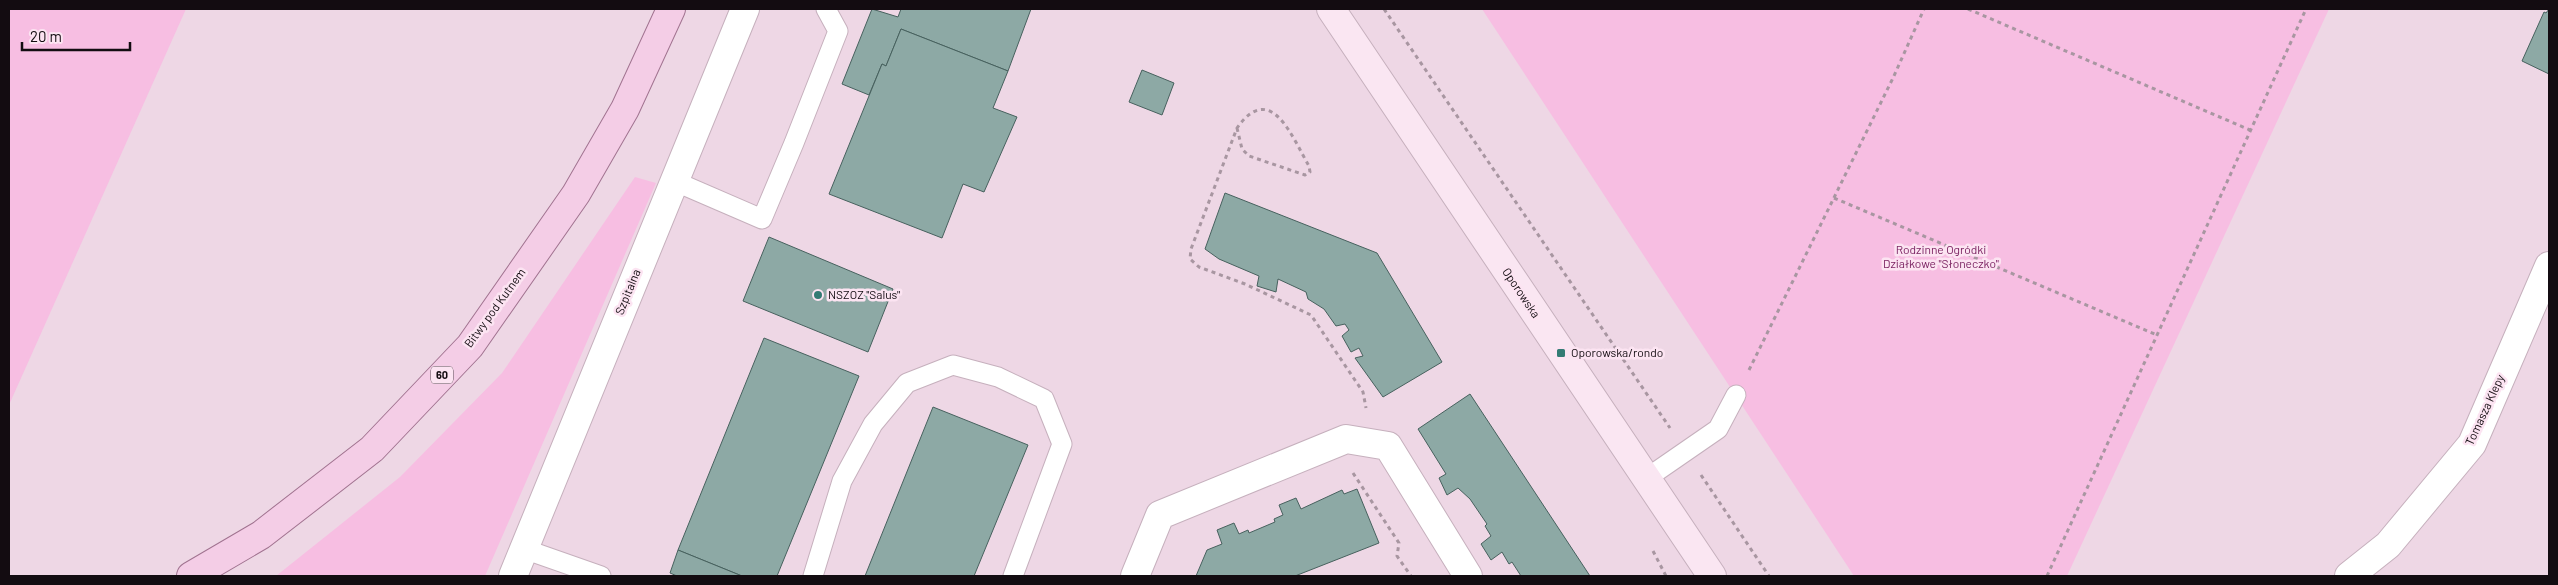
<svg xmlns="http://www.w3.org/2000/svg" width="2558" height="585" viewBox="0 0 2558 585" font-family="Barlow,sans-serif">
	<rect width="100%" height="100%" fill="#eed7e5"/>
	<g fill="#f7bee2">
		<path d="M 9,9 L 186,9 L 9,405 Z"/>
		<path d="M 1482,9 L 2329,9 L 2067,576 L 1854,576 Z"/>
		<path d="M 635,177 L 656,183 L 485,576 L 276,576 L 400,477 L 502,373 Z"/>
	</g>
	<g fill="#8da9a5" stroke="#47615e">
		<path d="M 872,9 L 898,17 L 901,9 L 1031,9 L 1008,71 L 901,29 L 886,66 L 882,64 L 869,95 L 842,84 Z"/>
		<path d="M 2549,9 L 2549,74 L 2522,61 L 2544,12 L 2546,13 Z"/>
		<path d="M 901,29 L 1008,71 L 993,108 L 1017,117 L 984,192 L 963,184 L 942,238 L 829,194 L 882,64 L 886,66 Z"/>
		<path d="M 1142,70 L 1174,83 L 1162,115 L 1129,102 Z"/>
		<path d="M 1225,193 L 1377,253 L 1442,362 L 1383,397 L 1355,358 L 1363,356 L 1359,348 L 1351,352 L 1342,336 L 1349,330 L 1345,324 L 1336,326 L 1324,309 L 1308,299 L 1306,292 L 1278,279 L 1276,292 L 1257,286 L 1259,276 L 1219,259 L 1205,249 Z"/>
		<path d="M 769,237 L 893,289 L 868,352 L 743,301 Z"/>
		<path d="M 764,338 L 859,376 L 777,576 L 742,576 L 678,550 Z"/>
		<path d="M 1470,394 L 1590,576 L 1521,576 L 1512,562 L 1509,564 L 1502,552 L 1491,560 L 1481,544 L 1491,536 L 1485,526 L 1487,524 L 1470,499 L 1458,488 L 1447,495 L 1439,478 L 1446,474 L 1418,429 Z"/>
		<path d="M 933,407 L 1028,445 L 974,576 L 865,576 Z"/>
		<path d="M 1357,489 L 1379,543 L 1295,576 L 1196,576 L 1207,550 L 1222,544 L 1217,530 L 1234,523 L 1239,534 L 1248,530 L 1249,533 L 1275,522 L 1274,519 L 1283,515 L 1279,505 L 1296,498 L 1301,509 L 1342,490 L 1344,494 Z"/>
		<path d="M 678,550 L 742,576 L 677,576 L 670,573 Z"/>
	</g>
	<g fill="none" stroke-linecap="round" stroke-linejoin="round">
		<g stroke="#c6b0bd" stroke-width="21">
			<g id="lane">
				<path d="M 674,181 L 762,219 L 794,143 L 838,31 L 826,9"/>
				<path d="M 1647,478 L 1718,429 L 1736,395"/>
				<path d="M 524,549 L 601,576"/>
				<path d="M 813,576 L 842,481 L 873,424 L 907,383 L 953,365 L 998,377 L 1044,399 L 1062,444 L 1013,576"/>
			</g>
		</g>
		<g stroke="#c6b0bd" stroke-width="30">
			<g id="street">
				<path d="M 513,576 L 745,9"/>
				<path d="M 1135,576 L 1160,515 L 1346,439 L 1388,446 L 1468,576"/>
				<path d="M 2349,576 L 2388,545 L 2472,444 L 2549,266"/>
			</g>
		</g>
		<g stroke="#c6b0bd" stroke-width="30">
			<path id="secondary" d="M 1331,9 L 1712,576"/>
		</g>
		<g stroke="#a17390" stroke-width="30">
			<path id="primary" d="M 191,576 L 261,535 L 372,449 L 470,346 L 576,194 L 625,109 L 671,9"/>
		</g>
		<g stroke="#a896a1" stroke-width="3" stroke-dasharray="4 4" stroke-linecap="butt">
			<path d="M 1384,9 L 1670,428"/>
			<path d="M 1968,9 L 2250,130"/>
			<path d="M 1237,128 L 1242,149 L 1249,156 L 1305,175 L 1310,172 L 1309,166 C 1292,137 1271,80 1237,128 L 1191,249 L 1190,259 L 1199,267 L 1245,284 L 1311,315 L 1363,392 L 1366,408"/>
			<path d="M 1834,198 L 2157,335"/>
			<path d="M 1749,370 L 1893,78 L 1924,9"/>
			<path d="M 1353,473 L 1399,543 L 1397,556 L 1411,576"/>
			<path d="M 1701,475 L 1769,576"/>
			<path d="M 1653,551 L 1666,576"/>
			<path d="M 2047,576 L 2306,9"/>
		</g>
		<use href="#lane" stroke="#fff" stroke-width="19"/>
		<use href="#street" stroke="#fff" stroke-width="28"/>
		<use href="#secondary" stroke="#fae6f2" stroke-width="28"/>
		<use href="#primary" stroke="#f4cde6" stroke-width="28"/>
	</g>
	<g fill="#337b74" stroke="#fce4f2" stroke-width="2">
		<circle cx="818" cy="295" r="5"/>
		<rect x="1556" y="348" width="10" height="10" rx="2.5"/>
	</g>
	<g text-anchor="middle" stroke-width="5" stroke-linejoin="round" paint-order="stroke">
		<rect fill="#fce4f2" stroke="#594d54" stroke-width="1" x="431" y="366.5" width="22" height="17" rx="4"/>
		<g font-size="11" font-weight="bold" fill="#130c11">
			<text x="442" y="379">60</text>
		</g>
		<g font-size="12" fill="#7b2362" stroke="#fce4f2">
			<text x="1941" y="254">Rodzinne Ogródki<tspan x="1941" dy="14">Działkowe "Słoneczko"</tspan></text>
		</g>
		<g font-size="12" fill="#130c11" stroke="#fce4f2">
			<text transform="translate(628 292) rotate(-68)" y="4">Szpitalna</text>
			<text transform="translate(1521 293) rotate(56)" y="4">Oporowska</text>
			<text transform="translate(495 308) rotate(-54)" y="4">Bitwy pod Kutnem</text>
			<text transform="translate(2485 410) rotate(-65)" y="4">Tomasza Klepy</text>
		</g>
		<g font-size="12" fill="#130c11" stroke="#fce4f2" text-anchor="start">
			<text x="828" y="299">NSZOZ "Salus"</text>
			<text x="1571" y="357">Oporowska/rondo</text>
		</g>
	</g>
	<rect width="2558" height="585" fill="none" stroke="#130c11" stroke-width="20"/>
	<path d="M22 42v8h108v-8" fill="none" stroke="#130c11" stroke-width="2.5"/>
	<text x="30" y="42" font-size="15" fill="#130c11" stroke="#fce4f2" stroke-width="4" paint-order="stroke">20 m</text>
</svg>
